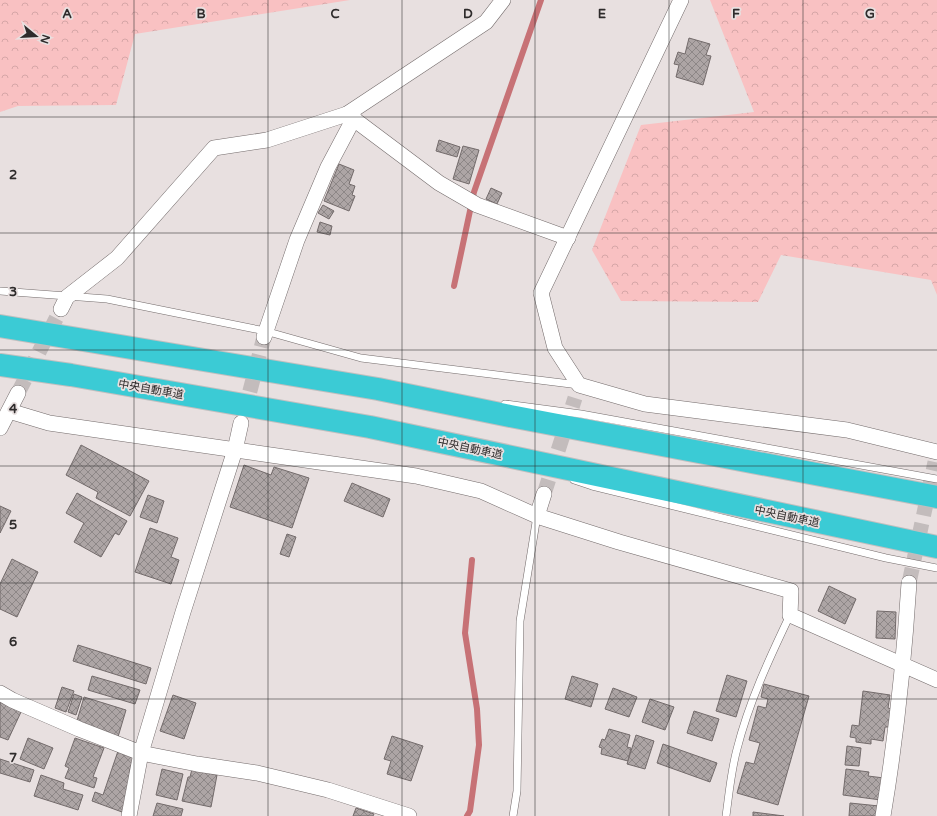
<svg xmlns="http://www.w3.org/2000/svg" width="937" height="816" viewBox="0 0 937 816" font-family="'Varela Round','Noto Sans JP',sans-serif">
	<defs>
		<pattern id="forest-crowns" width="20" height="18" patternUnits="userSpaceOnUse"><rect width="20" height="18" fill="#f9c1c2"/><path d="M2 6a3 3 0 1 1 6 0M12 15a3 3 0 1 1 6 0" fill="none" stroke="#d6a6a7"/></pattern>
		<pattern id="building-cross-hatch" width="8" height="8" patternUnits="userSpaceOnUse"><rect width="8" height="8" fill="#ada5a5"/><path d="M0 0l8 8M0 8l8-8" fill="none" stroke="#8d8787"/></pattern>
	</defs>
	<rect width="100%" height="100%" fill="#e8e0e0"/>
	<g fill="url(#forest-crowns)">
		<path d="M 0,0 L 350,0 L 135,34 L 116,105 L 18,106 L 0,112 Z"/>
		<path d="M 710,0 L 937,0 L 937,295 L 931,280 L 781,255 L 758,302 L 621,301 L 592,250 L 641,125 L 754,112 Z"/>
	</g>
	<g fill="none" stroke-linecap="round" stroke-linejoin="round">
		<g stroke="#c77276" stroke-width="6">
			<path d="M 454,286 L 474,192 L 541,0"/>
			<path d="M 467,816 L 470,811 L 479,745 L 477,709 L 465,633 L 472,560"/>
		</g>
	</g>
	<g fill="url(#building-cross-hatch)" stroke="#736b6b">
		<path d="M 689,38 L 710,44 L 706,55 L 711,56 L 703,85 L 676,77 L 679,65 L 674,64 L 678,52 L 685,54 Z"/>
		<path d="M 439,140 L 460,147 L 457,157 L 436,151 Z"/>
		<path d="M 463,146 L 479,150 L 469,184 L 453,179 Z"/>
		<path d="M 339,164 L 354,170 L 349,184 L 355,186 L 352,195 L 355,196 L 349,211 L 324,201 Z"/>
		<path d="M 491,188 L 502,193 L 497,204 L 486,199 Z"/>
		<path d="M 323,205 L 334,211 L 329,219 L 318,213 Z"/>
		<path d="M 320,222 L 332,226 L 330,235 L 317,232 Z"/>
		<path d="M 81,445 L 149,481 L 130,516 L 96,498 L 98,492 L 66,475 Z"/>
		<path d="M 244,465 L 271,475 L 274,467 L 309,478 L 292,528 L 230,507 Z"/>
		<path d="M 352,483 L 390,499 L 383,517 L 344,501 Z"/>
		<path d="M 77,493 L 127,521 L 119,535 L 115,533 L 101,557 L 74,542 L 84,523 L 66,513 Z"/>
		<path d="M 148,495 L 164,501 L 157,523 L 140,517 Z"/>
		<path d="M 0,506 L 11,511 L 0,533 Z"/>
		<path d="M 150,528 L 178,538 L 171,557 L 179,560 L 171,584 L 135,572 Z"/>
		<path d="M 287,534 L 296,537 L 289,557 L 280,554 Z"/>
		<path d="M 12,559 L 38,572 L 17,617 L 0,609 L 0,584 Z"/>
		<path d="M 829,586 L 856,599 L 845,624 L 818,611 Z"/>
		<path d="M 877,611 L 896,612 L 895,639 L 876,638 Z"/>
		<path d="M 78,645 L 151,668 L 146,684 L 73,661 Z"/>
		<path d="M 727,675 L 747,681 L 736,717 L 716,711 Z"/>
		<path d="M 92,676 L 140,690 L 135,704 L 88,690 Z"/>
		<path d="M 572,676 L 598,684 L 591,707 L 565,699 Z"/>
		<path d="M 764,684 L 809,696 L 778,805 L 737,793 L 746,762 L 754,764 L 760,743 L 749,740 L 758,706 L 766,708 L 768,699 L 761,697 Z"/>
		<path d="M 62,687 L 74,691 L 66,712 L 55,708 Z"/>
		<path d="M 613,688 L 637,697 L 629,717 L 605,709 Z"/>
		<path d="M 863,691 L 890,695 L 888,708 L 892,709 L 890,727 L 885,727 L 883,741 L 871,739 L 871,744 L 856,742 L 856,738 L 850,737 L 852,725 L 859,726 Z"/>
		<path d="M 74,694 L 82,697 L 76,715 L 68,712 Z"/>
		<path d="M 173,695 L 196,703 L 184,739 L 160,731 Z"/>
		<path d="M 84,697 L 126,710 L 118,737 L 76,724 Z"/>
		<path d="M 650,699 L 674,707 L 665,730 L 642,722 Z"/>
		<path d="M 0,702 L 21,712 L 8,740 L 0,737 Z"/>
		<path d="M 694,711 L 719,719 L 712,741 L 687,733 Z"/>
		<path d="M 609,729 L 630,735 L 627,747 L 631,748 L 628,761 L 601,754 L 602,748 L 599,747 L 602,739 L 605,740 Z"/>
		<path d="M 636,735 L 654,741 L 645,769 L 627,764 Z"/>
		<path d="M 392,736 L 423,746 L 411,781 L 387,774 L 391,761 L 384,759 Z"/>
		<path d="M 28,738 L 53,748 L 44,769 L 20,759 Z"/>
		<path d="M 75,738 L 104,748 L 93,777 L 97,778 L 94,788 L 65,778 L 69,768 L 65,766 Z"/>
		<path d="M 663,744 L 717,763 L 710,782 L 657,763 Z"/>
		<path d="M 847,746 L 861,748 L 859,766 L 845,765 Z"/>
		<path d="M 118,751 L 134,756 L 129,773 L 135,775 L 122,812 L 92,801 L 95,792 L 103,795 Z"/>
		<path d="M 0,759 L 34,770 L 30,782 L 0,773 Z"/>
		<path d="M 162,769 L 183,774 L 177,800 L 156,795 Z"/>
		<path d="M 192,769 L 217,775 L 211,807 L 182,801 L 188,777 L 190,777 Z"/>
		<path d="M 846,769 L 869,772 L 868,776 L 884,778 L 881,800 L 843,795 Z"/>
		<path d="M 41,775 L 64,783 L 63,789 L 83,795 L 78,810 L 34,796 Z"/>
		<path d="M 157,803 L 183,809 L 181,816 L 153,816 Z"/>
		<path d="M 850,803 L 879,806 L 878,816 L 849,816 Z"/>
		<path d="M 356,808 L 374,814 L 373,816 L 353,816 Z"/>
		<path d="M 753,812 L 784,816 L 753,816 Z"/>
	</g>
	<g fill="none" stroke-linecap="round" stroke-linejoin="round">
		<g stroke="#c3bcbc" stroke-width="15" stroke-dasharray="15 8" stroke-linecap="butt">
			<path d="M 18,393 L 61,309"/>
			<path d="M 244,414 L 264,337"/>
			<path d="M 544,494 L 575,398"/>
			<path d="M 909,583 L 935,462"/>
		</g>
		<g stroke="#736b6b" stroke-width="8">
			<g id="service">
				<path d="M 0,291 L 107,299 L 265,331 L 361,358 L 579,385"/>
				<path d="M 505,404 L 581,414 L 937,479"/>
				<path d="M 574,480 L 592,486 L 886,558 L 937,568"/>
				<path d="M 513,816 L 517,791 L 520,621 L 537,516"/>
				<path d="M 726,816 C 729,794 731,771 737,749 C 749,702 769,659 790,615"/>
			</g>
		</g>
		<g stroke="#736b6b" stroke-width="16">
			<g id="minor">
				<path d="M 681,0 L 541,293 L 555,348 L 579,385 L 645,404 L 847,430 L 937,452"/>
				<path d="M 347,114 L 439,183 L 477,205 L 568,238"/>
				<path d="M 61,309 L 67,297 L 117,258 L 214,148 L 267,140 L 347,114 L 486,22 L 503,0"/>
				<path d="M 264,337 L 297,240 L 328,167 L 354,118"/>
				<path d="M 9,411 L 49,423 L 416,476 L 481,491 L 537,516 L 619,542 L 791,591 L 790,615 L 937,680"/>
				<path d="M 0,428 L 18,393"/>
				<path d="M 537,516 L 544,494"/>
				<path d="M 0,693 L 12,700 L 79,729 L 141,753 L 197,764 L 257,773 L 328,790 L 409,816"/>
				<path d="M 129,816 L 141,753 L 183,612 L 235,450 L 241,423"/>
				<path d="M 883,816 C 896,739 904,661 909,583"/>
			</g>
		</g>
		<g stroke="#c0bfbf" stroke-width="24">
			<g id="motorway">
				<path d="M 0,326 L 378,389 L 510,416 L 937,497"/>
				<path d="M 0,365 L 71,375 L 370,427 L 937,547"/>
			</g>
		</g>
		<use href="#service" stroke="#fff" stroke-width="7"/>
		<use href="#minor" stroke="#fff" stroke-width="15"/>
		<use href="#motorway" stroke="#3bcbd5" stroke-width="22"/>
	</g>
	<path fill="none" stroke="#2e2b2b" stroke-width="1" stroke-opacity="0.55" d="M 134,0 L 134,816M 268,0 L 268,816M 402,0 L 402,816M 535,0 L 535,816M 669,0 L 669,816M 803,0 L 803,816M 0,117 L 937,117M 0,233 L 937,233M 0,350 L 937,350M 0,466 L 937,466M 0,583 L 937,583M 0,699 L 937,699"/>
	<g text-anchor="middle" stroke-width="3.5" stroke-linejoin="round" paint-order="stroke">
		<g font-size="11" fill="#2e2b2b" stroke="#e8e0e0">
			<text transform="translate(151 389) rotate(10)" y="4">中央自動車道</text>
			<text transform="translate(470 448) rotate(12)" y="4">中央自動車道</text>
			<text transform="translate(787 516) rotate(12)" y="4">中央自動車道</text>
		</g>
	</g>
	<g font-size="13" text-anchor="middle" font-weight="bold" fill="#2e2b2b" stroke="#e8e0e0" stroke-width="3.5" stroke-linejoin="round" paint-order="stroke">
		<text x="67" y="18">A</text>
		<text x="201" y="18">B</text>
		<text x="335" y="18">C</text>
		<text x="468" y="18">D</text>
		<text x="602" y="18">E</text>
		<text x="736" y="18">F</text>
		<text x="870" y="18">G</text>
		<text x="13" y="179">2</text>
		<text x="13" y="296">3</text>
		<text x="13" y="413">4</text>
		<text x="13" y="529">5</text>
		<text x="13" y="646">6</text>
		<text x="13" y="762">7</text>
	</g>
	<g transform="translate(36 36) rotate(108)" stroke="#e8e0e0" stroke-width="3" paint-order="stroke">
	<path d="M0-3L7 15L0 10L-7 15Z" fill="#2e2b2b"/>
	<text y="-6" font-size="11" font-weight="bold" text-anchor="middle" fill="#2e2b2b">N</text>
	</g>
</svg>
